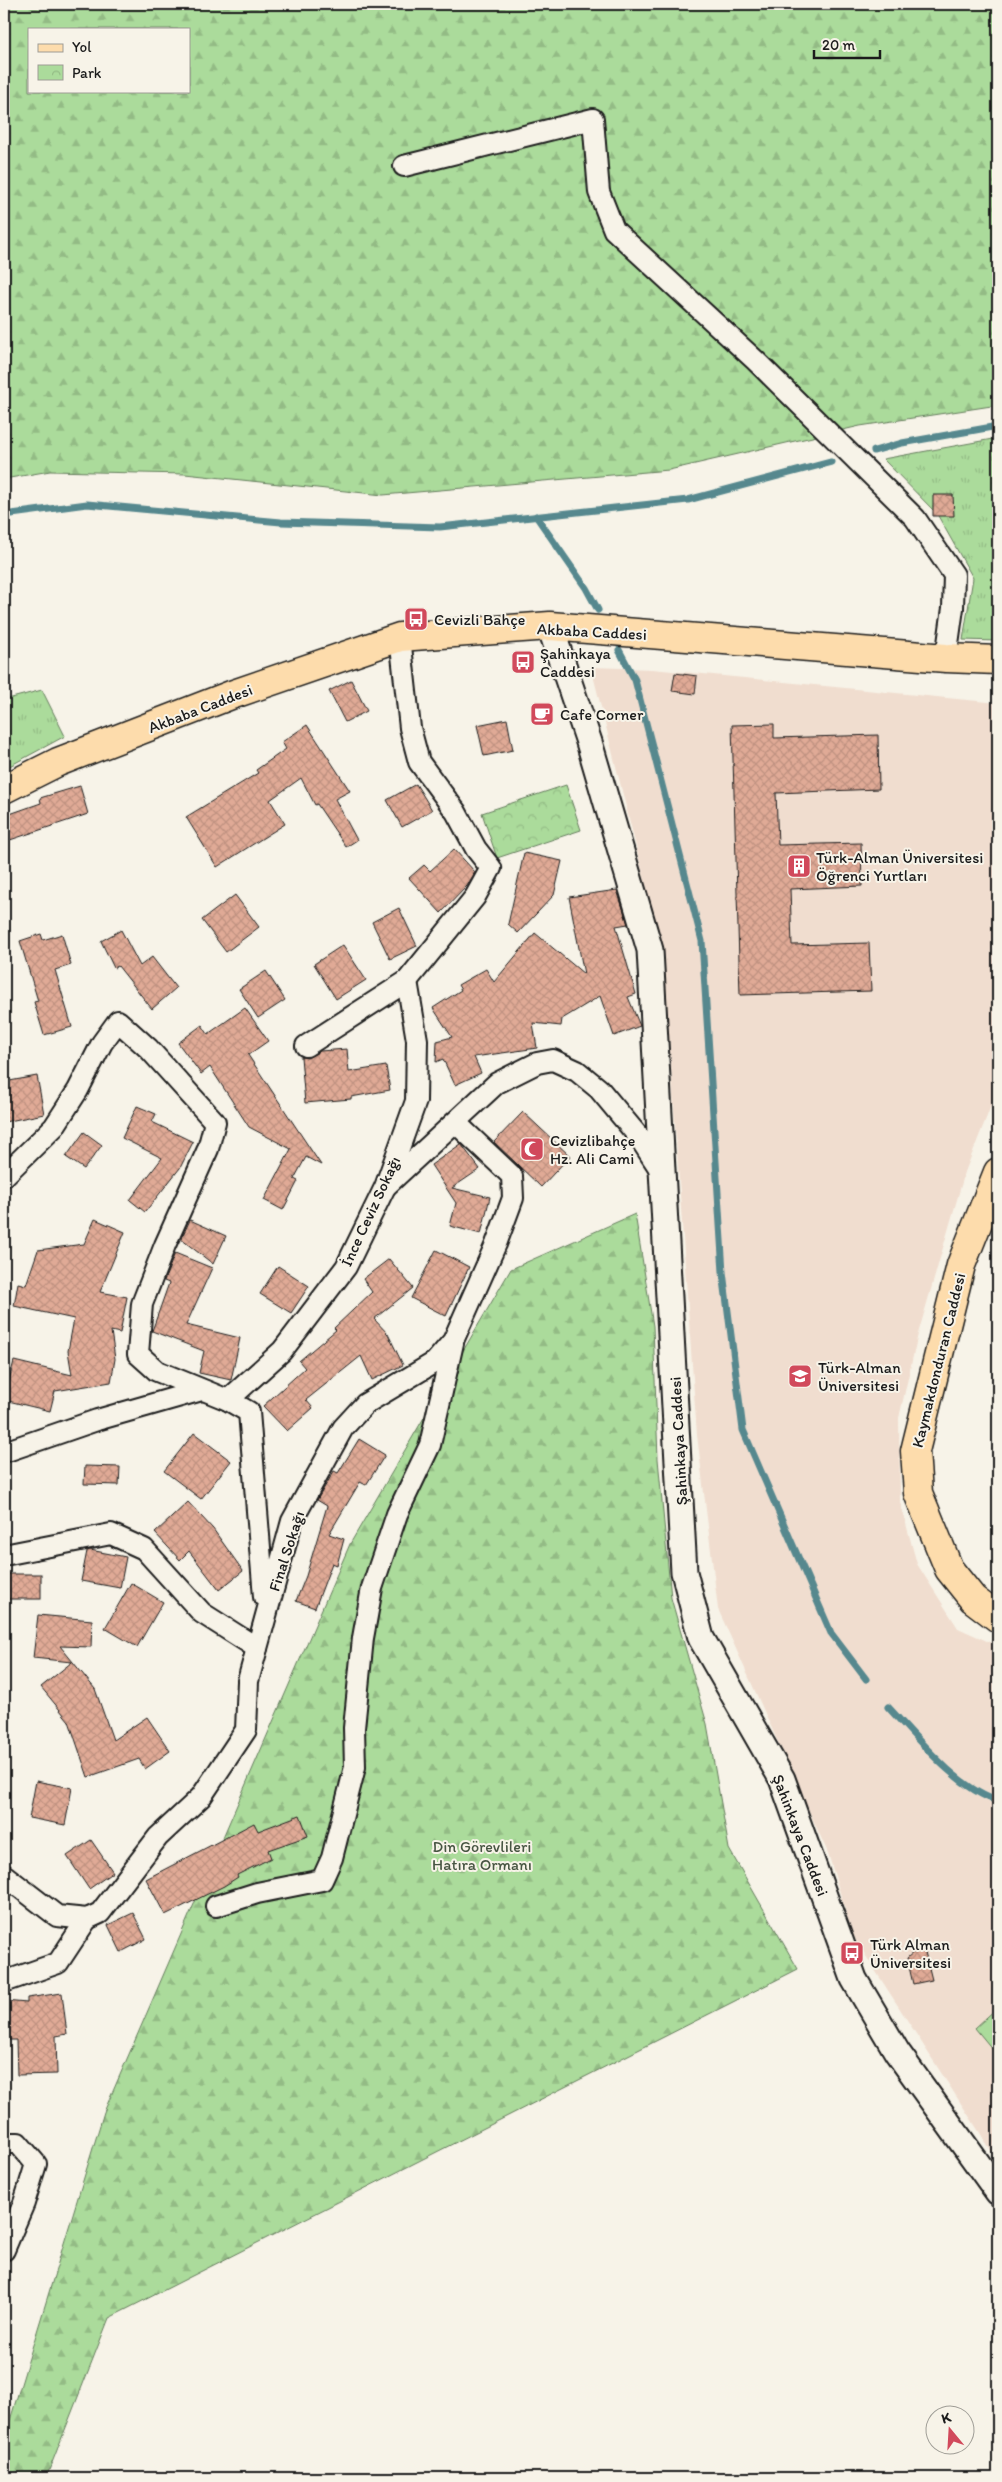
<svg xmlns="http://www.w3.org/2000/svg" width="1002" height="2482" viewBox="0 0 1002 2482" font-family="Itim,sans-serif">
	<defs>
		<pattern id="grass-tufts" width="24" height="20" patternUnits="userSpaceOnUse" patternTransform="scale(1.25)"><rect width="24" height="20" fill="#abdb9b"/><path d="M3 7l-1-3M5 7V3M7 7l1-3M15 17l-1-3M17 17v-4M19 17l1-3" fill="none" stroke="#93bb85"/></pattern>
		<pattern id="forest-firs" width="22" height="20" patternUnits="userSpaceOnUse" patternTransform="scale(1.25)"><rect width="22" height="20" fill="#abdb9b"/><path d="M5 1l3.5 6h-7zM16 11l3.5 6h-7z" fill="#93bb85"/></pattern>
		<pattern id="park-crowns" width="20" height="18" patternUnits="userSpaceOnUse" patternTransform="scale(1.25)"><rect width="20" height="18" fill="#abdb9b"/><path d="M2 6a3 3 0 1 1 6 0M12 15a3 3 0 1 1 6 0" fill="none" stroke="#93bb85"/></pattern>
		<pattern id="building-cross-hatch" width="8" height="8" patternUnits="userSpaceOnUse" patternTransform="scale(1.25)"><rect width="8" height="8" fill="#e0aa96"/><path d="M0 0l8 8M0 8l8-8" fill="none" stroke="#c09281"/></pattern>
	</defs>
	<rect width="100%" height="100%" fill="#f7f3e8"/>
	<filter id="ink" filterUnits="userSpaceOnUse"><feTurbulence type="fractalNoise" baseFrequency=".02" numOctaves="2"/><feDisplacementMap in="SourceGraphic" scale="10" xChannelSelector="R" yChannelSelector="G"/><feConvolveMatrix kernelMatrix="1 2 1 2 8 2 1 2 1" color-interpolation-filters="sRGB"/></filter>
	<g filter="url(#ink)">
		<path fill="#f0ddcf" d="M 591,667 L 652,669 L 998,703 L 998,1088 L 965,1172 L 918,1334 L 899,1418 L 900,1502 L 917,1564 L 958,1628 L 998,1646 L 998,2161 L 853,1936 L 828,1853 L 718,1609 L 697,1435 L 663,954 Z"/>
		<g fill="url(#grass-tufts)" stroke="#647c5c">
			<path d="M 998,438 L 998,641 L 963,640 L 973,578 L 937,514 L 883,459 Z"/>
			<path d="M 42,690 L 65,736 L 4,769 L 4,700 Z"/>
			<path d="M 998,2007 L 998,2031 L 994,2035 L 998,2041 L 998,2056 L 975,2028 Z"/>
		</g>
		<g fill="url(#forest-firs)" stroke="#647c5c" fill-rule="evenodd">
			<path d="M 4,4 L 998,4 L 998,405 L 860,426 L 669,470 L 383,495 L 185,474 L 50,471 L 4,479 ZM 29,29 L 189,29 L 189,91 L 29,91 Z"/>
			<path d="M 635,1214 L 653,1326 L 658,1459 L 671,1598 L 707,1724 L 729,1849 L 798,1969 L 109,2318 L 46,2478 L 4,2478 L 4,2440 L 104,2112 L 350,1544 L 511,1269 Z"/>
		</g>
		<path fill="url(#park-crowns)" stroke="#647c5c" d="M 566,785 L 581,830 L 497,858 L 482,813 Z"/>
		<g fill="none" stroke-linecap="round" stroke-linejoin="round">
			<g stroke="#57888e" stroke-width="7">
				<path d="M 874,451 L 902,443 L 998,426"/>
				<path d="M 4,515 L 87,504 L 281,522 L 440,527 L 688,500 L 831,462"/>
				<path d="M 536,516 L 586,588 L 598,610"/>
				<path d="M 619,650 L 635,680 L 702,941 L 723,1272 L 743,1430 L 831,1633 L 866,1679"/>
				<path d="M 888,1707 C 916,1737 959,1790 998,1801"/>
			</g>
		</g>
		<g fill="url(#building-cross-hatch)" stroke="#1c1c1c">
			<path d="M 933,495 L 953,495 L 954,516 L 933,516 Z"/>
			<path d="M 675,673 L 697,676 L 695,694 L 672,691 Z"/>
			<path d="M 351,680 L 367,711 L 345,722 L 329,691 Z"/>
			<path d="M 507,719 L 513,750 L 484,756 L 477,725 Z"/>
			<path d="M 774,724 L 774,738 L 878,735 L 879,789 L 776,793 L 778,845 L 861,843 L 862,886 L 790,889 L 792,945 L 869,943 L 871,991 L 740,995 L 732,725 Z"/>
			<path d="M 307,725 L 350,791 L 335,799 L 357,840 L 346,847 L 317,804 L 315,805 L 301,778 L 270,800 L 285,824 L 217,867 L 186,817 L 258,773 L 256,770 L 286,749 L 282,742 Z"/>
			<path d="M 416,784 L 432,810 L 402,827 L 387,800 Z"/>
			<path d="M 80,786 L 88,814 L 4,842 L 4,816 L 41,803 L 40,798 Z"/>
			<path d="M 454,849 L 475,872 L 467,886 L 441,913 L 409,878 L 424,865 L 430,871 Z"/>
			<path d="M 524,853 L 562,861 L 554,895 L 518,933 L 508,924 Z"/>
			<path d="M 617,890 L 628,924 L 616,926 L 636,994 L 628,997 L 640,1026 L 614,1036 L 600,996 L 562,1019 L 561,1026 L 533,1023 L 537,1048 L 474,1057 L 481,1073 L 455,1085 L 443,1059 L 436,1062 L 437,1041 L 452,1037 L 433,1008 L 461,990 L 458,985 L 486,969 L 494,982 L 535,933 L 584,974 L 569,897 Z"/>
			<path d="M 235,895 L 259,927 L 226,952 L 202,920 Z"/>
			<path d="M 399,908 L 417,946 L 390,959 L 372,922 Z"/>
			<path d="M 121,930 L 140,966 L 152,957 L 176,988 L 152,1009 L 118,966 L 114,968 L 101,941 Z"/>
			<path d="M 41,934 L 43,940 L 62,934 L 71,965 L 55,970 L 72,1027 L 44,1035 L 34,1002 L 38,1001 L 20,941 Z"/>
			<path d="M 343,945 L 366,980 L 336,999 L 314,964 Z"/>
			<path d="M 266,971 L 285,1000 L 258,1018 L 239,989 Z"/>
			<path d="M 245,1008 L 268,1041 L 248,1055 L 321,1165 L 306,1157 L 294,1179 L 298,1181 L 283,1210 L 264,1200 L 291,1149 L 249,1127 L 210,1067 L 201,1074 L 178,1043 L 202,1025 L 208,1034 Z"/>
			<path d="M 347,1049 L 349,1072 L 386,1066 L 390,1090 L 351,1097 L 351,1099 L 305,1103 L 301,1057 L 307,1058 L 320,1051 Z"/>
			<path d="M 37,1076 L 44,1114 L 4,1122 L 4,1082 Z"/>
			<path d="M 137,1106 L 156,1114 L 152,1122 L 193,1142 L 180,1168 L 145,1212 L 130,1200 L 162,1158 L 122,1138 Z"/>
			<path d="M 523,1112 L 570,1156 L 541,1187 L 494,1142 Z"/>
			<path d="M 84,1132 L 102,1145 L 84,1169 L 66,1157 Z"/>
			<path d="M 461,1144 L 480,1169 L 452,1188 L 490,1197 L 481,1234 L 450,1226 L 456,1203 L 431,1165 Z"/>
			<path d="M 95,1219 L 125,1232 L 100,1292 L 127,1297 L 120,1333 L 111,1331 L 115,1359 L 111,1382 L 55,1391 L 50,1411 L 4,1400 L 14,1361 L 72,1375 L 68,1351 L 74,1319 L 14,1306 L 18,1283 L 26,1285 L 38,1250 L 84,1244 Z"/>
			<path d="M 190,1220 L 226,1236 L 213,1264 L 181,1239 Z"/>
			<path d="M 436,1250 L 469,1267 L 446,1316 L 411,1298 Z"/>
			<path d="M 175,1253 L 212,1268 L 186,1325 L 240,1338 L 231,1380 L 199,1373 L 204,1351 L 152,1331 L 169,1283 L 164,1281 Z"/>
			<path d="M 389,1259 L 413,1288 L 374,1319 L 388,1334 L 403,1365 L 372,1380 L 361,1356 L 306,1400 L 313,1408 L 287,1431 L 263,1406 L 305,1368 L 299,1361 L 336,1330 L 334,1328 L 372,1292 L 363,1279 Z"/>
			<path d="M 278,1266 L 309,1286 L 291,1313 L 260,1294 Z"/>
			<path d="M 194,1433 L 231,1461 L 201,1499 L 164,1471 Z"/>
			<path d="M 359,1439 L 385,1455 L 366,1485 L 360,1482 L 329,1534 L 344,1539 L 337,1565 L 332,1563 L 315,1608 L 296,1601 L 306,1576 L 327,1506 L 317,1500 L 334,1471 L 338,1473 Z"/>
			<path d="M 85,1466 L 120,1467 L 119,1485 L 84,1484 Z"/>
			<path d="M 188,1502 L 213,1529 L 243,1571 L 219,1590 L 189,1551 L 180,1560 L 155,1533 Z"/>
			<path d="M 90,1550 L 126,1557 L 120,1588 L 81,1581 L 87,1551 Z"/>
			<rect x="4" y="1574" width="37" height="25"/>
			<path d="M 131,1583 L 163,1602 L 137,1647 L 105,1628 Z"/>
			<path d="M 38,1615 L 92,1620 L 91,1647 L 60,1646 L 95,1689 L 113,1740 L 147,1717 L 170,1751 L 145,1769 L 139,1759 L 88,1777 L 69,1721 L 41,1687 L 72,1662 L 33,1658 Z"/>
			<path d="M 36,1781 L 72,1788 L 65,1825 L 29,1818 Z"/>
			<path d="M 300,1815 L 308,1836 L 268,1850 L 271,1858 L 237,1875 L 238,1877 L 224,1886 L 165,1915 L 146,1879 L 254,1823 L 258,1831 Z"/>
			<path d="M 91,1840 L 113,1872 L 89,1889 L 67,1856 Z"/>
			<path d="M 133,1913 L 146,1939 L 121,1952 L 108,1925 Z"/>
			<path d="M 923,1944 L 932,1980 L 913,1984 L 907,1958 Z"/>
			<path d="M 62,1993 L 67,2034 L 56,2036 L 57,2074 L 17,2075 L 16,2040 L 4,2040 L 4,2001 L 27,2003 L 27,1998 Z"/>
		</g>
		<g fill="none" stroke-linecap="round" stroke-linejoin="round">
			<g stroke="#1c1c1c" stroke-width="24">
				<g id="minor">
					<path d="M 404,166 L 593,119 L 599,192 L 614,230 L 755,360 L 915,518 L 954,575 L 953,608 L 946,658"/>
					<path d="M 306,1046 L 407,981 L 475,897 L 491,868 L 476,849 L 456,812 L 419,762 L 410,728 L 400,637"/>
					<path d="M 4,1176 L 54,1127 L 78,1090 L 102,1043 L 118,1021 L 149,1049 L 215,1122 L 208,1149 L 165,1245 L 142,1304 L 138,1354 L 157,1371 L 228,1400 L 249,1412 L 264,1597"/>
					<path d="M 386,1186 L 497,1083 L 537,1063 L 553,1060 L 577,1071 L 599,1089 L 639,1137 L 663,1174"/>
					<path d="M 228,1400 L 282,1351 L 346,1267 L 385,1187 L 416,1101 L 417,1040 L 407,981"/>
					<path d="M 7,1451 L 97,1420 L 202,1390"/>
					<path d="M 4,1555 L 111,1534 L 144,1549 L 202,1613 L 257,1648"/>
					<path d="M 4,1875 L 57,1916 L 87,1919 L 100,1913 L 158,1837 L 201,1797 L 246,1730 L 248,1681 L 292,1521 L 343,1428 L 365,1404 L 435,1362 L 453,1341 L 496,1244 L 513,1198 L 512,1176 L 456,1123"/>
					<path d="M 216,1906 L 257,1893 L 322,1880 L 332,1858 L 355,1767 L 354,1728 L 363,1638 L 372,1588 L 397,1514 L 430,1445 L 453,1343"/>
					<path d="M 4,1982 L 58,1963 L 87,1919"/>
					<path d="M 4,2143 L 18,2143 L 36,2164 L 24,2203 L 4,2250"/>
				</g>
			</g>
			<g stroke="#1c1c1c" stroke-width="29">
				<path id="tertiary" d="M 550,626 L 589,742 L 650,950 L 684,1572 L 701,1638 L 782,1779 L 854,1979 L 897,2052 L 998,2192"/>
			</g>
			<g stroke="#1c1c1c" stroke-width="31">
				<g id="primary">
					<path d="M 4,789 L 58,762 L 231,695 L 400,637 L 550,626 L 946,658 L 998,660"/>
					<path d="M 998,1172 L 961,1265 L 915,1451 L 918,1493 L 949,1569 L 973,1599 L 998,1618"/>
				</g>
			</g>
			<use href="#minor" stroke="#f7f3e8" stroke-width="20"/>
			<use href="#tertiary" stroke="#f7f3e8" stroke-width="25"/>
			<use href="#primary" stroke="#fddcac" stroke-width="28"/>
		</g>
	</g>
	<defs>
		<g id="bus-square" transform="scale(1.25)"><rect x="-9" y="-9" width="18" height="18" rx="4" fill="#d1495b" stroke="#f7f3e8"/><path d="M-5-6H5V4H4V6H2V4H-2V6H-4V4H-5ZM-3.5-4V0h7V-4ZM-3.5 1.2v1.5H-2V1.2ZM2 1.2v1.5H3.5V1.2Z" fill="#fff"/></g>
		<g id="cafe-square" transform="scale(1.25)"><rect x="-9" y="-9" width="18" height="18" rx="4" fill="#d1495b" stroke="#f7f3e8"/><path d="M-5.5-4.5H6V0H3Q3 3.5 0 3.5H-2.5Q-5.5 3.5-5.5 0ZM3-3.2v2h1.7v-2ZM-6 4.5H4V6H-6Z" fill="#fff"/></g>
		<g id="building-square" transform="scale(1.25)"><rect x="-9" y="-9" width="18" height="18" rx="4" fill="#d1495b" stroke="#f7f3e8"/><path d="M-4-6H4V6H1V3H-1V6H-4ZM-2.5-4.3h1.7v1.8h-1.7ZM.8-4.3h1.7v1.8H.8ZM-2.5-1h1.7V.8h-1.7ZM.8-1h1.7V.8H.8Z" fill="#fff"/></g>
		<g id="mosque-square" transform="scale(1.25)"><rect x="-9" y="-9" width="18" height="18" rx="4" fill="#d1495b" stroke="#f7f3e8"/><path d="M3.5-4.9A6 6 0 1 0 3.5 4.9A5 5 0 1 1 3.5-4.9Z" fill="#fff"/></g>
		<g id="university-square" transform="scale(1.25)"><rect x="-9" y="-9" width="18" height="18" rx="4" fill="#d1495b" stroke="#f7f3e8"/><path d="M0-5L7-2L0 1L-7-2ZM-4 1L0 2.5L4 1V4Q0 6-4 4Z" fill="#fff"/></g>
	</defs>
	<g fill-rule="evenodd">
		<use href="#bus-square" x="416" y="619"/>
		<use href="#bus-square" x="523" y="662"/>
		<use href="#cafe-square" x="542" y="714"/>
		<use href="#building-square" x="799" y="866"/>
		<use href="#mosque-square" x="532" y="1149"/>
		<use href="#university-square" x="800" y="1376"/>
		<use href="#bus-square" x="852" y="1953"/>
	</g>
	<g text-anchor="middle" stroke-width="4" stroke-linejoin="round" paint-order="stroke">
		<g font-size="16" fill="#1c1c1c" stroke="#f7f3e8" text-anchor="start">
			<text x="434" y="625">Cevizli Bahçe</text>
			<text x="540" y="659">Şahinkaya<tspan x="540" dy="18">Caddesi</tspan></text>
			<text x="560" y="720">Cafe Corner</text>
			<text x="816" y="863">Türk-Alman Üniversitesi<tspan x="816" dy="18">Öğrenci Yurtları</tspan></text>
			<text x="550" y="1146">Cevizlibahçe<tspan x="550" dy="18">Hz. Ali Cami</tspan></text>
			<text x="818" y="1373">Türk-Alman<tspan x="818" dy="18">Üniversitesi</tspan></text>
			<text x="870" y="1950">Türk Alman<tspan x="870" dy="18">Üniversitesi</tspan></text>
		</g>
		<g font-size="16" fill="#1c1c1c" stroke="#f7f3e8">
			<text transform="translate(592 631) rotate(3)" y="6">Akbaba Caddesi</text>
			<text transform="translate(200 708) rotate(-21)" y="6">Akbaba Caddesi</text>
			<text transform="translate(370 1211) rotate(-65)" y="6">İnce Ceviz Sokağı</text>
			<text transform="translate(938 1360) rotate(-76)" y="6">Kaymakdonduran Caddesi</text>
			<text transform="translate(678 1441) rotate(-93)" y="6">Şahinkaya Caddesi</text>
			<text transform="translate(286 1551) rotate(-72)" y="6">Final Sokağı</text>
			<text transform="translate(801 1835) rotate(69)" y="6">Şahinkaya Caddesi</text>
		</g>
		<g font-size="16" fill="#475542" stroke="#f7f3e8">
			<text x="482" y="1852">Din Görevlileri<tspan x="482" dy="18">Hatıra Ormanı</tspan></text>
		</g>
	</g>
	<rect width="1002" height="2482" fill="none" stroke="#f7f3e8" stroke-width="20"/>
	<rect x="10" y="10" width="982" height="2462" fill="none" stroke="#1c1c1c" stroke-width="2" filter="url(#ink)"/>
	<rect x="28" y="28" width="162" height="65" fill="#f7f3e8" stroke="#9f9d96"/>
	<rect x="38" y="44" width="25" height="8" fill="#fddcac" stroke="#9f9d96"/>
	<text x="72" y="52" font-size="15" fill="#1c1c1c">Yol</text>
	<rect x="38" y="65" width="25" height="15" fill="url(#park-crowns)" stroke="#9f9d96"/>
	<text x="72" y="78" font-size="15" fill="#1c1c1c">Park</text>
	<g transform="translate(950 2430) rotate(342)"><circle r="24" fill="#f7f3e8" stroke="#9f9d96"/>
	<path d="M0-4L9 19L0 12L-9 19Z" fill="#d1495b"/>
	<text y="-8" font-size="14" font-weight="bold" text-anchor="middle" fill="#1c1c1c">K</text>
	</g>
	<path d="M814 50v8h66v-8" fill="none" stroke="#1c1c1c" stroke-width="2.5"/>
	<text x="822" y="50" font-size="15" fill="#1c1c1c" stroke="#f7f3e8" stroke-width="4" paint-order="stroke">20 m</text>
</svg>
